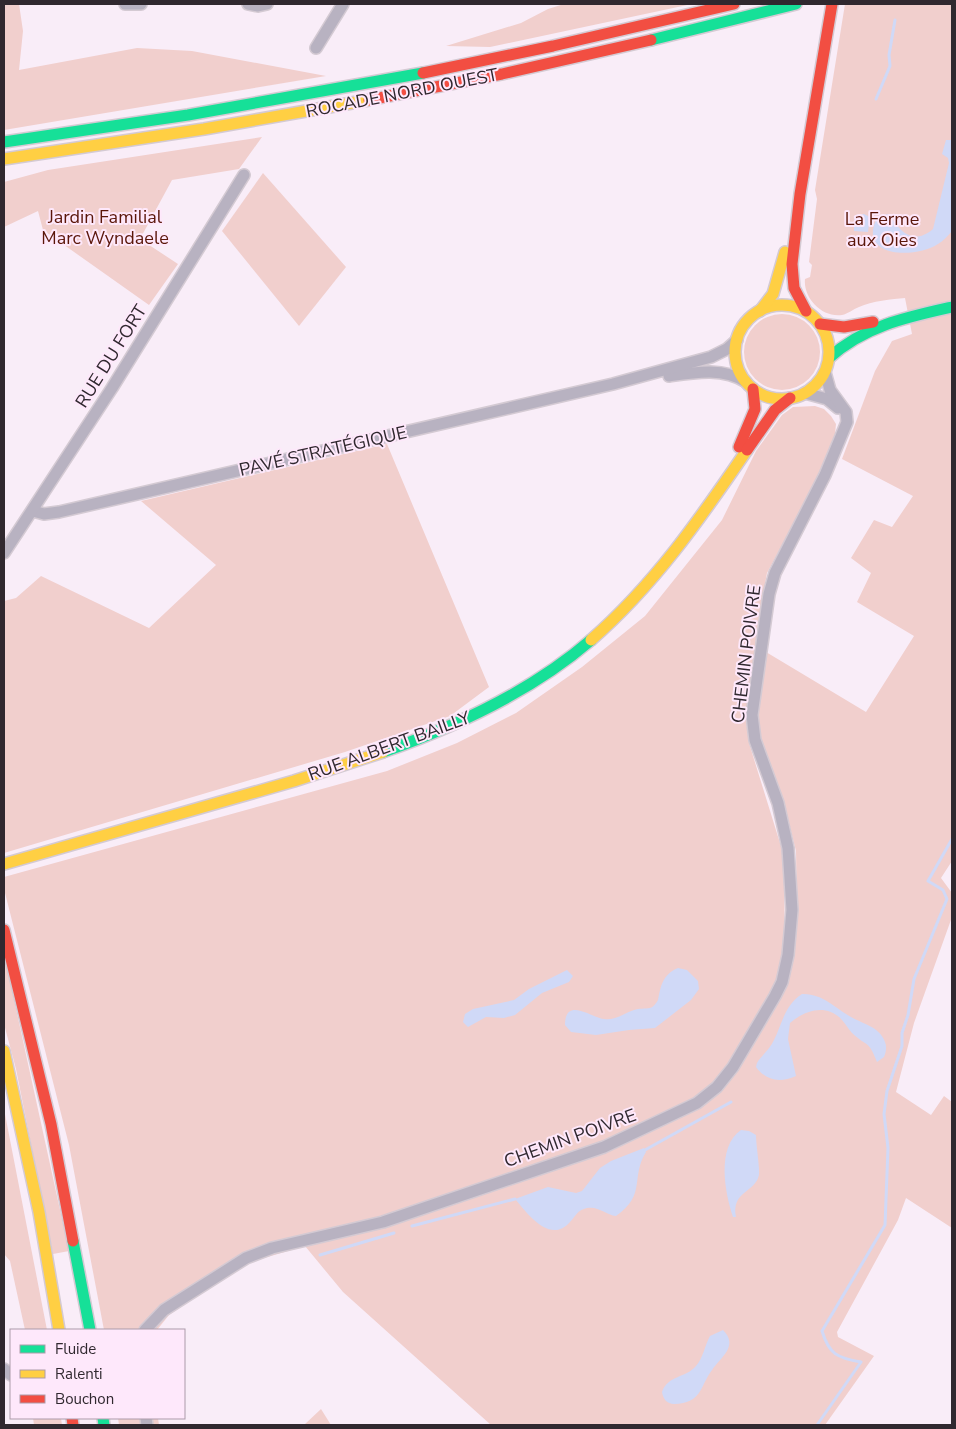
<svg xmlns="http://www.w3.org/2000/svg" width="956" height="1429" viewBox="0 0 956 1429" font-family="'Nunito Sans',sans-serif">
	<rect width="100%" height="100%" fill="#f9edf8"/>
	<g fill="#f1cfcd">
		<path d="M 4,4 L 19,4 L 23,31 L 19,70 L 137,48 L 192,51 L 326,76 L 4,130 Z"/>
		<path d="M 564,4 L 692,4 L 490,47 L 446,46 L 521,23 L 548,9 Z"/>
		<path d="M 845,4 L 952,4 L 952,861 L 941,878 L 952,893 L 952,917 L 914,1023 L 896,1092 L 931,1115 L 944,1096 L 952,1102 L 952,1228 L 906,1198 L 898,1220 L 837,1332 L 838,1337 L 874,1356 L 825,1425 L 491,1425 L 343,1292 L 305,1246 L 244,1264 L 169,1315 L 157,1330 L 104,1330 L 69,1145 L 4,889 L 4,877 L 387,771 L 457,743 L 516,713 L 582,667 L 645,616 L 722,520 L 756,451 L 782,415 L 793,407 L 815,406 L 824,409 L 831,416 L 836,424 L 835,434 L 813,487 L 767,573 L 758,623 L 746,721 L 749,743 L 784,856 L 785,969 L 791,972 L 797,914 L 796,851 L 784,803 L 758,732 L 756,717 L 766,652 L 866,712 L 914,636 L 857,602 L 871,573 L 851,558 L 874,520 L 892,527 L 913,496 L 842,459 L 875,371 L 892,341 L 912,334 L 905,298 C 892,299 872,301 859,307 C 853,309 848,314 842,315 C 822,318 803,298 805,279 L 810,277 L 812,265 L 809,262 L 817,199 L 815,190 Z"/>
		<path d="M 262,137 L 239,169 L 172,180 L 140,239 L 178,264 L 149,305 L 43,230 L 38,211 L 4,227 L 4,182 L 48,170 Z"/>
		<path d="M 263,173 L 346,267 L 299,326 L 222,231 Z"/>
		<circle cx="782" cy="352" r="38"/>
		<path d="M 387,444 L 489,687 L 450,716 L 345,752 L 4,853 L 4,601 L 16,598 L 41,576 L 149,628 L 216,565 L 141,501 Z"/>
		<path d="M 4,954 L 69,1251 L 53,1254 L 16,1069 L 4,1024 Z"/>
		<path d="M 4,1109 L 47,1330 L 25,1330 L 10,1261 L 4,1254 Z"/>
		<path d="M 321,1409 L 331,1425 L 304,1425 Z"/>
		<path d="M 33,1418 L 61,1418 L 62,1425 L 34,1425 Z"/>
		<path d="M 118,1418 L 158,1418 L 159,1425 L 119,1425 Z"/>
	</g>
	<g fill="#d0d9f7">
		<path d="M 946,140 L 952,140 L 952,231 C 948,236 943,241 938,244 C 915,259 855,258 878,216 L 889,214 C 900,232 913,246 933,229 L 949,163 L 948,158 L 942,154 Z"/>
		<path d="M 864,214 L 870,217 L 868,232 L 854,231 L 854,216 Z"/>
		<path d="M 678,968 L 687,970 L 698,981 L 699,989 L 691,1000 L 655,1028 L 629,1030 L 596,1035 L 571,1032 L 565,1025 C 565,996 592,1018 604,1019 C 615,1021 624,1013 634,1010 C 639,1008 645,1009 650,1008 C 654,1007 656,1003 658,1000 C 661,986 662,975 678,968 Z"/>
		<path d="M 567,970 L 573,976 L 569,982 L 542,993 L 515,1015 L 504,1018 L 486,1017 L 468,1027 L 463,1022 L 465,1014 L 473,1009 L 514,1000 L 529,989 Z"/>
		<path d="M 802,994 C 822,993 835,1008 851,1017 C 863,1024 880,1027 885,1042 C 887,1047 886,1052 884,1057 L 877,1062 C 868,1039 868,1048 852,1033 C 848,1029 846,1024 842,1020 C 827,1003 805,1010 790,1023 L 788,1039 L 796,1076 C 780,1083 766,1081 756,1067 L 757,1063 C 762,1055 770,1049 774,1040 C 783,1022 784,1006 802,994 Z"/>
		<path d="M 741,1130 L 749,1131 L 756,1135 C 756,1145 760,1168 759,1175 C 755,1193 731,1191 736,1217 L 733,1217 C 725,1193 716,1147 741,1130 Z"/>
		<path d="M 644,1148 L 646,1152 C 630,1178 647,1194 616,1216 C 606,1215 599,1206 587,1208 C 577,1210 576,1216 570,1222 C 550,1245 527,1213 515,1199 L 548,1187 L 576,1193 L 582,1191 L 600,1168 L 611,1161 Z"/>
		<path d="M 723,1330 C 739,1346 721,1357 712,1370 C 699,1388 702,1403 674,1404 C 667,1404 663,1399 662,1392 C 668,1375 686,1378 696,1366 C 703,1358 705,1345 710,1336 Z"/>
	</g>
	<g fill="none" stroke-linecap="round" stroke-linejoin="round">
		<g stroke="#d0d9f7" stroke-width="3">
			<path d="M 876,99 L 890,66 L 889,55 L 895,20"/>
			<path d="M 645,1150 L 731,1102"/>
			<path d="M 412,1226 L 515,1199"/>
			<path d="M 320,1255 L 394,1233"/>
			<path d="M 817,1425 L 861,1362 C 837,1358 829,1354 822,1331 L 885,1225 L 888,1148 L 884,1114 L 887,1091 L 902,1046 L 902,1033 L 908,1015 L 914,979 L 947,899 L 943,890 L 928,881 L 952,839"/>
		</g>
		<g stroke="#d4cad3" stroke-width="14">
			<g id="street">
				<path d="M 125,4 L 141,4"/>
				<path d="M 248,4 L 258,6 L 267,4"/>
				<path d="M 316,48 L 343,4"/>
				<path d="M 669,376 C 695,372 724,367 746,382"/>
				<path d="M 805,393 L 827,399 L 838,408"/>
				<path d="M 33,511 L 44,514 L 59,512 L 613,384 L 711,357 L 727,349 L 737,340"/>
				<path d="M 4,553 L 112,388 L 244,175"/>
				<path d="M 145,1330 L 164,1310 L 246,1258 L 272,1248 L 383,1222 L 604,1147 L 697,1103 L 717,1087 L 733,1067 L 775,996 L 782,982 L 788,955 L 792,910 L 788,848 L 778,803 L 755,740 L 752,715 L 769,594 L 775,573 L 825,475 L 847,422 L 846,412 L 830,390 L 825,372"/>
				<path d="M 4,1369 L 11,1375"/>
				<path d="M 146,1418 L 147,1425"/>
			</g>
		</g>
		<g stroke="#d4cad3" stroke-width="14">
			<g id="fast">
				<path d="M 651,40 L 796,4"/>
				<path d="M 4,142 L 188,115 L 423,73"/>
				<path d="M 829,358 C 864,326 907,317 952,307"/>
				<path d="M 383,752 C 457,726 532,691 591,640"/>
				<path d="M 73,1241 L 90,1330"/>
				<path d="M 103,1418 L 104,1425"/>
			</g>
		</g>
		<g stroke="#d4cad3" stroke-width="14">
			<g id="slow">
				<path d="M 4,159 L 204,129 L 369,100"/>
				<circle cx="782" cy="352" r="47"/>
				<path d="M 760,311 L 773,294 L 785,252"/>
				<path d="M 591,640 C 654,585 700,519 747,450"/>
				<path d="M 4,864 L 294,781 L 383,752"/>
				<path d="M 4,1051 L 39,1212 L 59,1330"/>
			</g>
		</g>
		<g stroke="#d4cad3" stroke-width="14">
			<g id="jam">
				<path d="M 423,73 L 553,46 L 734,4"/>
				<path d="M 369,100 L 502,74 L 651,40"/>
				<path d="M 806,311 L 794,288 L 792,264 L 800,194 L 832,4"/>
				<path d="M 820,324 L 844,327 L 873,322"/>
				<path d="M 739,447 L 755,409 L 753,389"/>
				<path d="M 747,450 L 775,410 L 790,398"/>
				<path d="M 4,930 L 51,1124 L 73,1241"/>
				<path d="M 72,1418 L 73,1425"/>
			</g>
		</g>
		<use href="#street" stroke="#b8b2c1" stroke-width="11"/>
		<use href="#fast" stroke="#16e098" stroke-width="11"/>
		<use href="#slow" stroke="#ffcf43" stroke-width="11"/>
		<use href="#jam" stroke="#f24e42" stroke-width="11"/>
	</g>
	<g text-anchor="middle" stroke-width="4" stroke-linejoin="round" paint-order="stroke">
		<g font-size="18" fill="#30282f" stroke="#fee8fb">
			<text transform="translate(402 93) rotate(-11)" y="6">ROCADE NORD OUEST</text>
			<text transform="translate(111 356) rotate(-58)" y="6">RUE DU FORT</text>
			<text transform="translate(323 451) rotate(-13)" y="6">PAVÉ STRATÉGIQUE</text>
			<text transform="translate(746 654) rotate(-83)" y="6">CHEMIN POIVRE</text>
			<text transform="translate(389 746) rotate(-20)" y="6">RUE ALBERT BAILLY</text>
			<text transform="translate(570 1138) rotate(-20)" y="6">CHEMIN POIVRE</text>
		</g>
		<g font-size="18" fill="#5a1609" stroke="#fee8fb">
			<text x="105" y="223">Jardin Familial<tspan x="105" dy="21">Marc Wyndaele</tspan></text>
			<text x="882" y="225">La Ferme<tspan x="882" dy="21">aux Oies</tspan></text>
		</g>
	</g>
	<rect width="956" height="1429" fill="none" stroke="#30282f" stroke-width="10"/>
	<rect x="10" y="1329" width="175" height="90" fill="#fee8fb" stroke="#ac9ba9"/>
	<rect x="20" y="1345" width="25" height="8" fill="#16e098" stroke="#ac9ba9"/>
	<text x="55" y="1354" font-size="15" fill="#30282f">Fluide</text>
	<rect x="20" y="1370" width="25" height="8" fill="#ffcf43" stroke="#ac9ba9"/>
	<text x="55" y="1379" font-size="15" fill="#30282f">Ralenti</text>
	<rect x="20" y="1395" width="25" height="8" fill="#f24e42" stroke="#ac9ba9"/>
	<text x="55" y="1404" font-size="15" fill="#30282f">Bouchon</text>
</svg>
